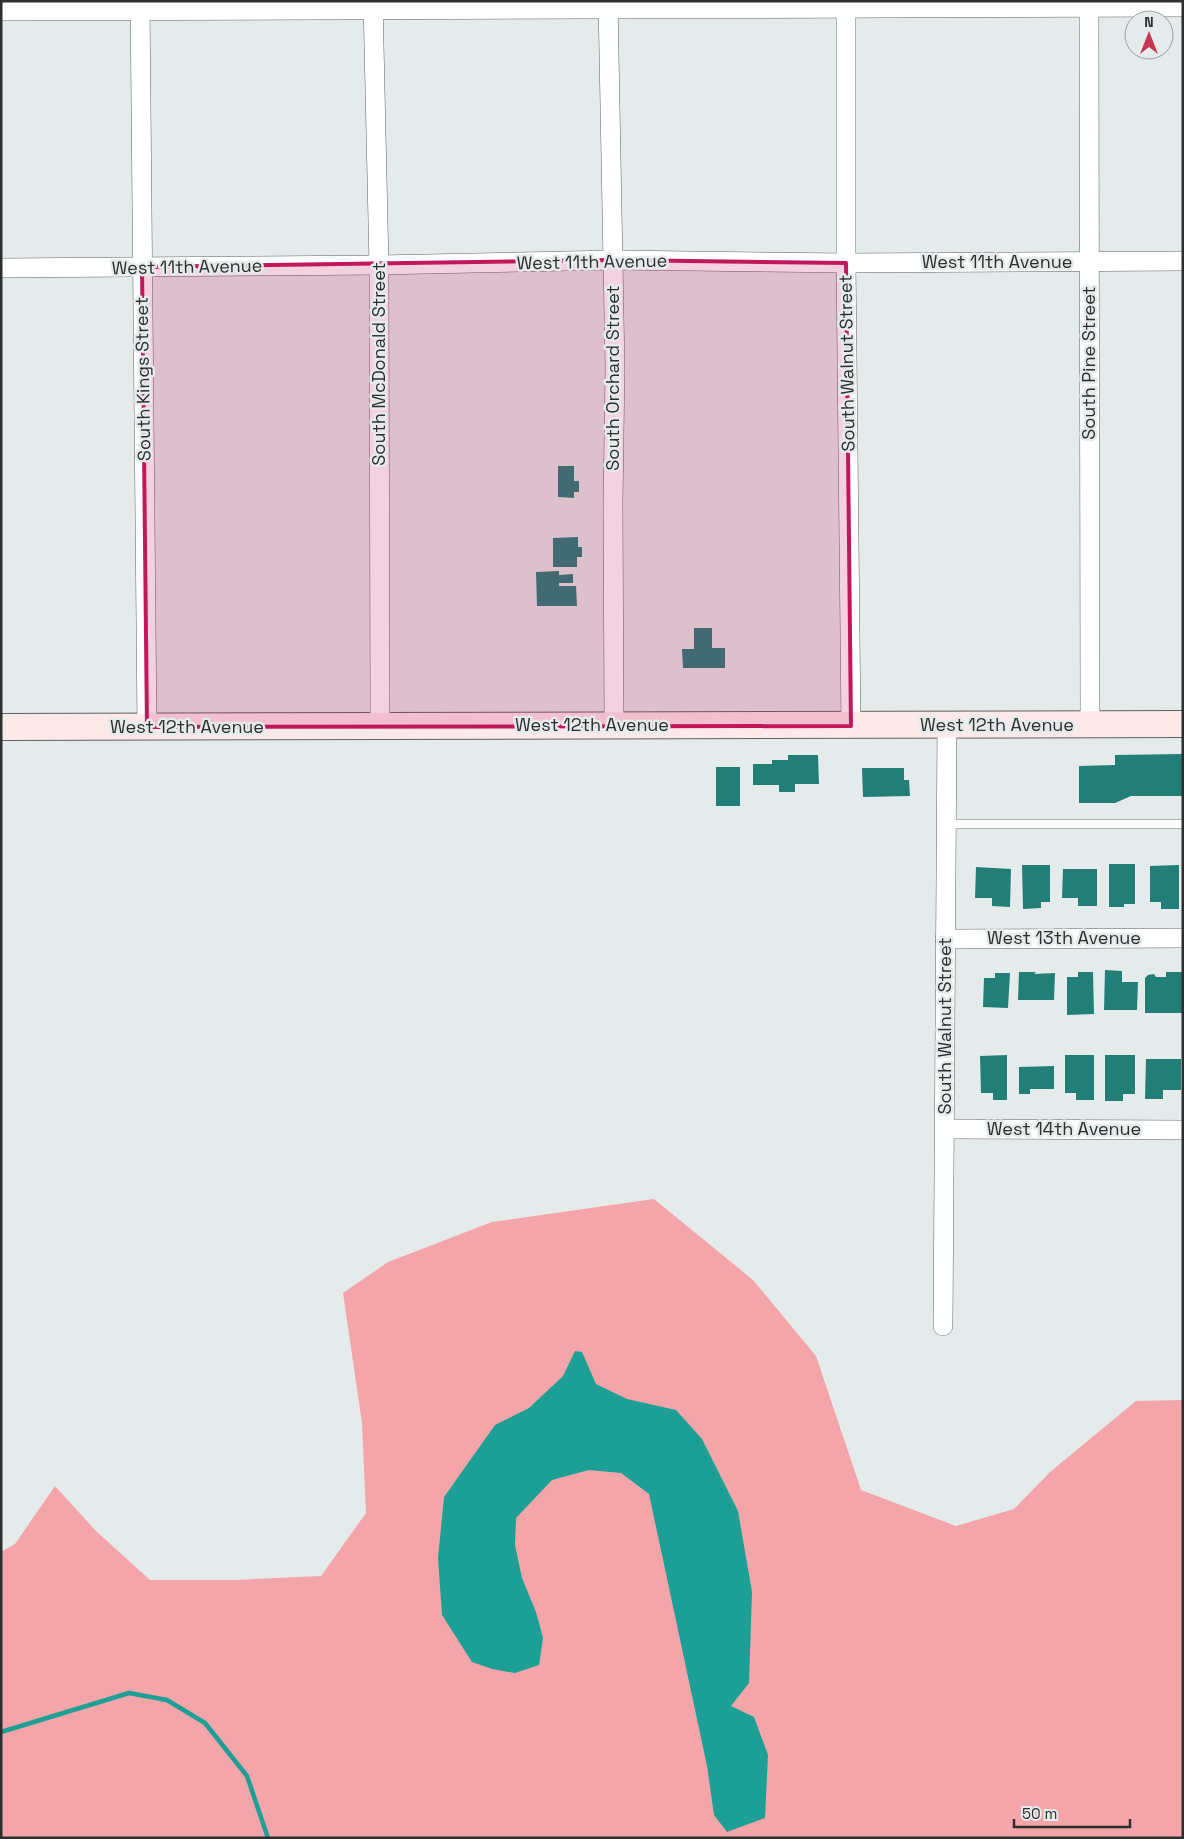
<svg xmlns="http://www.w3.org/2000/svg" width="1184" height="1839" viewBox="0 0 1184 1839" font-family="'Space Grotesk',sans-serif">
	<rect width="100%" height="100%" fill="#e5eaea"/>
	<path fill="#f4a5aa" d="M 654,1199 L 753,1280 L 816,1356 L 861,1490 L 956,1526 L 1014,1509 L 1050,1472 L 1136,1401 L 1183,1400 L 1183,1838 L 1,1838 L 1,1552 L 15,1544 L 55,1486 L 96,1531 L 150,1580 L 235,1580 L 321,1576 L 366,1513 L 362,1423 L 343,1293 L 388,1262 L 492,1222 Z"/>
	<path fill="#1ca096" d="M 575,1351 L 582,1352 L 596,1384 L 627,1399 L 676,1410 L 702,1439 L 738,1511 L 752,1592 L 749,1683 L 731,1706 L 754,1717 L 768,1755 L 765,1818 L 727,1832 L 714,1815 L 707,1766 L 649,1494 L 621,1473 L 589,1470 L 552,1480 L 516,1518 L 515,1545 L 522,1578 L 536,1612 L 543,1638 L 539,1665 L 515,1673 L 492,1669 L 472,1662 L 442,1615 L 438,1558 L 444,1497 L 495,1425 L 529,1408 L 563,1376 Z"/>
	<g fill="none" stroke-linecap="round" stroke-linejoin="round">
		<path stroke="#1ca096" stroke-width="4.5" d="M 1,1732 L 129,1693 L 167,1700 L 205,1723 L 247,1776 L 268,1838"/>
	</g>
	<g fill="#227f78">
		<path d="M 558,466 L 574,466 L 574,481 L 579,481 L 579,492 L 574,492 L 574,498 L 558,497 Z"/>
		<path d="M 578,537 L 578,547 L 582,547 L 582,557 L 577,557 L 577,567 L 553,567 L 553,538 Z"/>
		<path d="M 559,571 L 559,575 L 573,574 L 573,583 L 559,583 L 559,586 L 576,586 L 577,606 L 537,606 L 536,572 Z"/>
		<path d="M 694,628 L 712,628 L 712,648 L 725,648 L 725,668 L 683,668 L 682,649 L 694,649 Z"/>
		<path d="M 1183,754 L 1183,796 L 1131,796 L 1115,803 L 1079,803 L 1079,766 L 1115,765 L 1115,755 Z"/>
		<path d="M 788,755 L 818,755 L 819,784 L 795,784 L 795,792 L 779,792 L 779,785 L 753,785 L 753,764 L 772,764 L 772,760 L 788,760 Z"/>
		<rect x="716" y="767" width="24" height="39"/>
		<path d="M 862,768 L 904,768 L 904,780 L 909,780 L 910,796 L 863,797 Z"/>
		<path d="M 1109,864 L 1135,864 L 1135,904 L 1124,904 L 1124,907 L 1109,907 Z"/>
		<path d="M 1022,865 L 1050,865 L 1050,902 L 1041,902 L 1041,908 L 1023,909 Z"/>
		<path d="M 1179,865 L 1179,909 L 1161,909 L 1161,902 L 1150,902 L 1150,866 Z"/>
		<path d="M 976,867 L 1011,869 L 1010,907 L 992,906 L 992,898 L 975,898 Z"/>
		<path d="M 1063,869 L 1097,869 L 1097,906 L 1078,906 L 1078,898 L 1062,898 Z"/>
		<path d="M 1105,970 L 1122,971 L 1122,982 L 1138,982 L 1137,1010 L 1104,1010 Z"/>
		<path d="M 1019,972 L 1036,972 L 1034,974 L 1055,973 L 1054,1000 L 1018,1000 Z"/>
		<path d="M 1078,972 L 1093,972 L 1094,1014 L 1067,1015 L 1067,977 L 1078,977 Z"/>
		<path d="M 1166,972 L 1183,972 L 1183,1013 L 1145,1013 L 1145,978 L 1148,975 L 1154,974 L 1156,977 L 1166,977 Z"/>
		<path d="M 995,973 L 1010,973 L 1008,1008 L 983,1007 L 984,978 L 995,978 Z"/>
		<path d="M 1007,1055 L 1007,1100 L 993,1100 L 993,1093 L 981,1093 L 980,1056 Z"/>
		<path d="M 1065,1055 L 1094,1055 L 1094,1100 L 1076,1100 L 1076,1093 L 1065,1093 Z"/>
		<path d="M 1105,1055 L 1135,1055 L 1135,1094 L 1123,1094 L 1123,1101 L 1105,1101 Z"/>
		<path d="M 1146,1059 L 1181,1059 L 1181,1090 L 1163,1090 L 1163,1099 L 1145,1099 Z"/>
		<path d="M 1054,1066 L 1054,1089 L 1030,1089 L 1030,1094 L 1019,1094 L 1019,1067 Z"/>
	</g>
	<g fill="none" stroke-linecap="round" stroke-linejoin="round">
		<g stroke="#5f6363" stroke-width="10">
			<path id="service" d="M 947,824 L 1183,824"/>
		</g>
		<g stroke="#5f6363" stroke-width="20">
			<g id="minor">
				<path d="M 140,1 L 147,727"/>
				<path d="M 373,1 L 379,265 L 380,726"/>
				<path d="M 608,1 L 615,368 L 613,502 L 614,725"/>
				<path d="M 846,1 L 846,263 L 851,726"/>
				<path d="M 1089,1 L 1090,724"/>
				<path d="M 1,11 L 1183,7"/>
				<path d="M 1,268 L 379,265 L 614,260 L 846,263 L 1183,261"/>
				<path d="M 945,939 L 1183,938"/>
				<path d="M 945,1129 L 1183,1130"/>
				<path d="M 943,1326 L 947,726"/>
			</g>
		</g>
		<g stroke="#5f6363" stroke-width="28">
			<path id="secondary" d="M 1,727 L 1183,724"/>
		</g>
		<use href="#service" stroke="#fff" stroke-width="9"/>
		<use href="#minor" stroke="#fff" stroke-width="19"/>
		<use href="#secondary" stroke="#fde9ea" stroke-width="26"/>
	</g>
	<path fill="#c2185b" fill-opacity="0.2" stroke="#c2185b" stroke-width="4" stroke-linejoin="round" d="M 614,260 L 846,263 L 851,726 L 147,727 L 142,267 Z"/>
	<g text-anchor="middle" stroke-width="5" stroke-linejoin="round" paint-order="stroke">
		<g font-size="18" fill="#2d2f2e" stroke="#e5eaea">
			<text transform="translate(592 262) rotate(-1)" y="6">West 11th Avenue</text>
			<text x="997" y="268">West 11th Avenue</text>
			<text transform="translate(187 267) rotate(-1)" y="6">West 11th Avenue</text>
			<text transform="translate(847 363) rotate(-91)" y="6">South Walnut Street</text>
			<text transform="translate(1089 363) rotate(-90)" y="6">South Pine Street</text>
			<text transform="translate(379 364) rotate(-90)" y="6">South McDonald Street</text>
			<text transform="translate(613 378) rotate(-90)" y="6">South Orchard Street</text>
			<text transform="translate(143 379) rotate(-91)" y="6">South Kings Street</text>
			<text x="592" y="731">West 12th Avenue</text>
			<text x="997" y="731">West 12th Avenue</text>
			<text x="187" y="733">West 12th Avenue</text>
			<text x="1064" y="944">West 13th Avenue</text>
			<text transform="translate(945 1026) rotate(-90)" y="6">South Walnut Street</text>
			<text x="1064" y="1135">West 14th Avenue</text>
		</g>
	</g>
	<rect width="1184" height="1839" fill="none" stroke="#2d2f2e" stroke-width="5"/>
	<g transform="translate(1149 35)"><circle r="24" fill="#e5eaea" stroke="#9b9f9f"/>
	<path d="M0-4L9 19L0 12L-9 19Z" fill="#c63651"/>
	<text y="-8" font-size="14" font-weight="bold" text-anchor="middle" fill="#2d2f2e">N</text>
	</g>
	<path d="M1014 1819v8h116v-8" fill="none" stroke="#2d2f2e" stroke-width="2.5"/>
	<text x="1022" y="1819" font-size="15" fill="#2d2f2e" stroke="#e5eaea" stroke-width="4" paint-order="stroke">50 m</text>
</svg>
